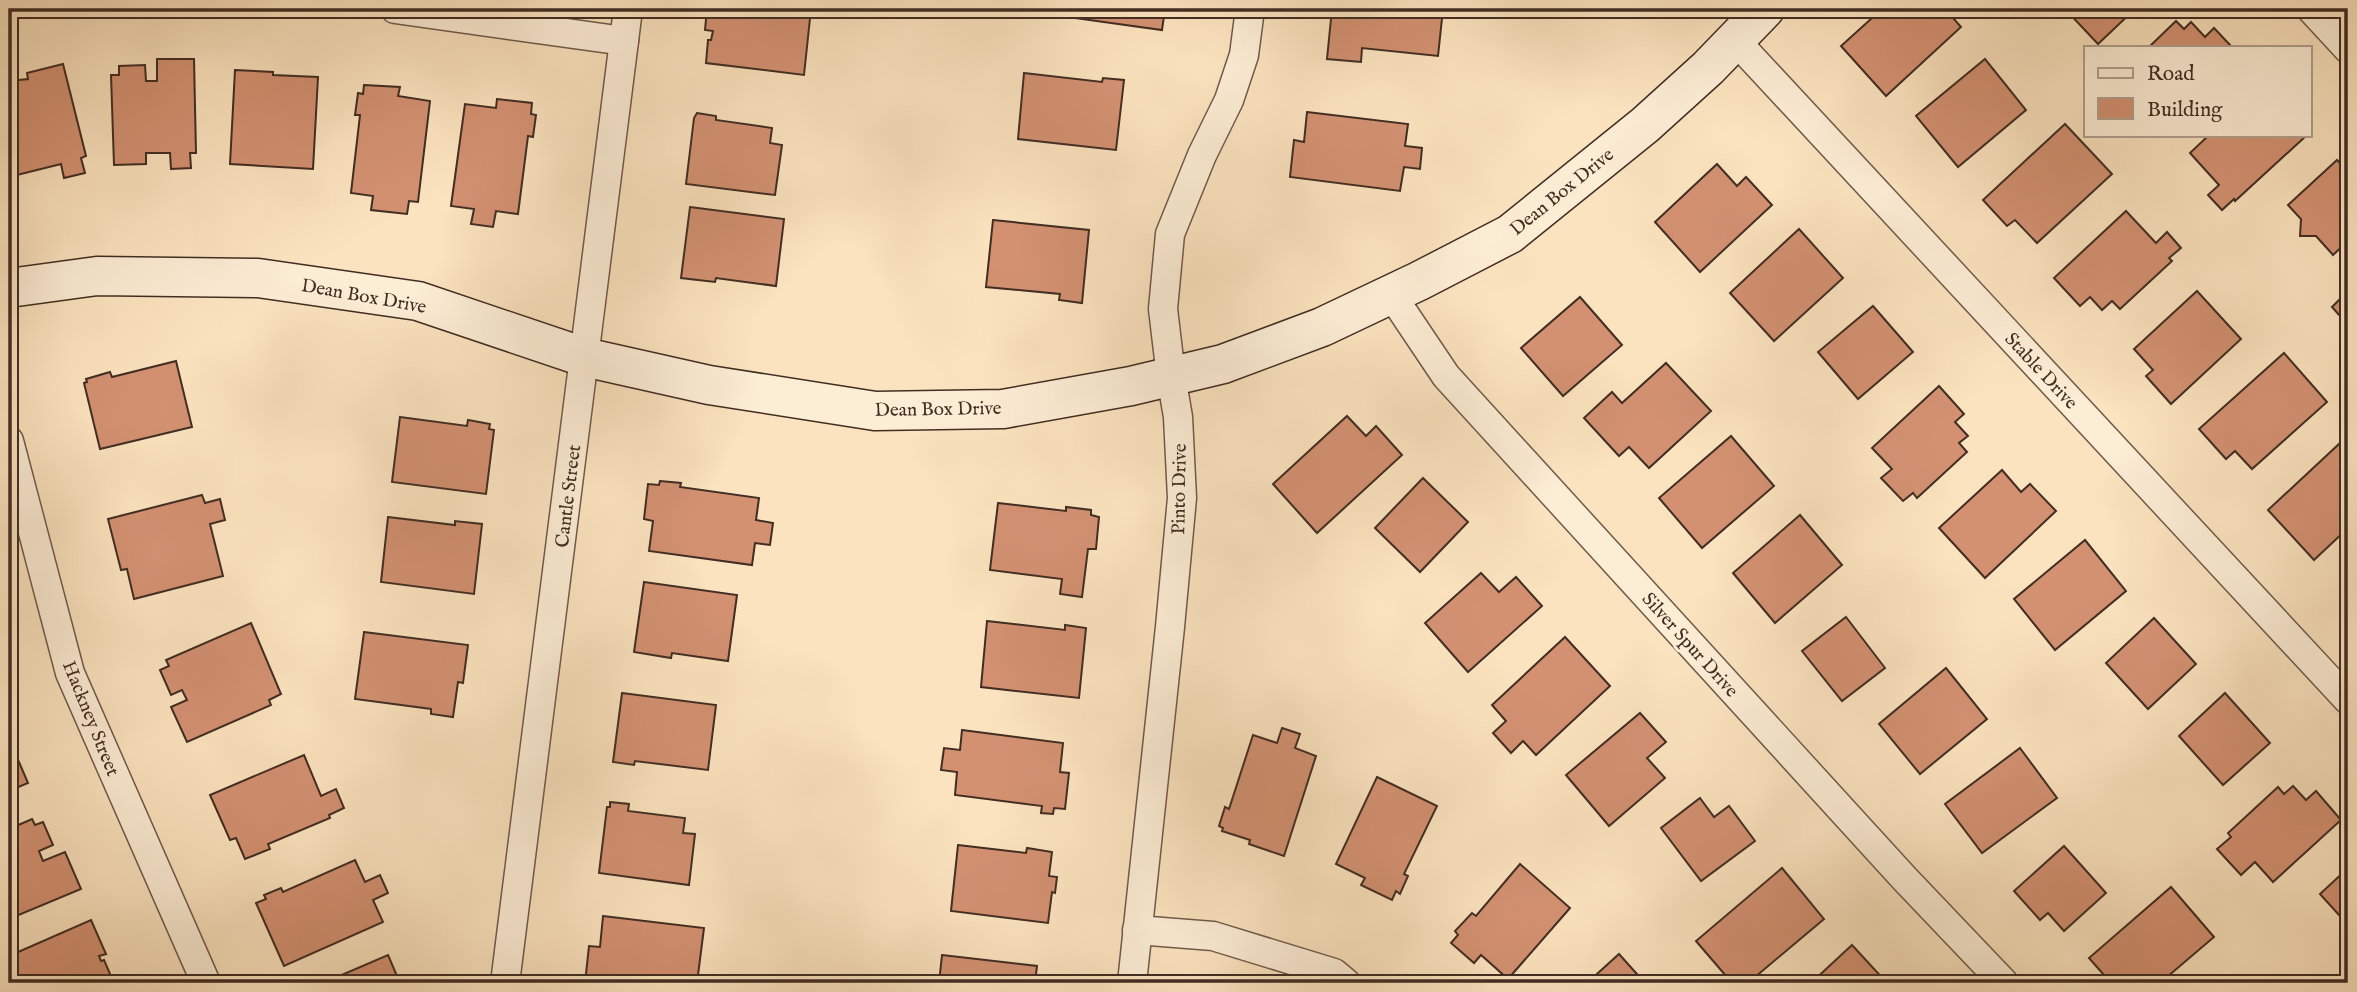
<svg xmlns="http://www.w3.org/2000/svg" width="2357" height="992" viewBox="0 0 2357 992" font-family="'IM FELL English',serif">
	<rect width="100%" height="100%" fill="#fbe3bf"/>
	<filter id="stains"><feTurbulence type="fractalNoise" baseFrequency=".00286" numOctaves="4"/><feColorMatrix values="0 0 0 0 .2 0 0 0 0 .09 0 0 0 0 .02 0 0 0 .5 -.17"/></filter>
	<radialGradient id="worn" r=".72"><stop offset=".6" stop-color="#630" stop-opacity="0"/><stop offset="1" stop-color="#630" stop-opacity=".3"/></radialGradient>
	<g fill="#d39172" stroke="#412d23" stroke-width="2">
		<path d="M 707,9 L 811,9 L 804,75 L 706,63 L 708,40 L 711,40 L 713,31 L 705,30 Z"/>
		<path d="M 1061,9 L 1165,9 L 1162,30 L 1060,16 Z"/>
		<path d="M 1332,9 L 1443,9 L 1438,56 L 1362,48 L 1361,62 L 1327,59 Z"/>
		<path d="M 1882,9 L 1947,9 L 1946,10 L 1961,27 L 1886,96 L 1841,46 Z"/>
		<path d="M 2065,9 L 2135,9 L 2098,44 Z"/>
		<path d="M 2176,21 L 2184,29 L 2191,22 L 2205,37 L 2214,28 L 2232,47 L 2149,47 Z"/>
		<path d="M 157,59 L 194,59 L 196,153 L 190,153 L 191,168 L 171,169 L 170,153 L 146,153 L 146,164 L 114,165 L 111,75 L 119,75 L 119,66 L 145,65 L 146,81 L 157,81 Z"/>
		<path d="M 1985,59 L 2026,110 L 1958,167 L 1916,116 Z"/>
		<path d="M 63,64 L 86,156 L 81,158 L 85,173 L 64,178 L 61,164 L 9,177 L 9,81 L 28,79 L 27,73 Z"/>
		<path d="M 235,70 L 273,72 L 273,75 L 318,77 L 313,169 L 230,164 Z"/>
		<path d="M 1024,73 L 1102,82 L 1103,78 L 1124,80 L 1116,150 L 1018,139 Z"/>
		<path d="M 364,85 L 400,87 L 398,96 L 430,101 L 418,202 L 409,201 L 407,214 L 371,210 L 373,196 L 351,193 L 360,115 L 355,115 L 358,93 L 363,94 Z"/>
		<path d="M 497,99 L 532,103 L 531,114 L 536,115 L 533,137 L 528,136 L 518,214 L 496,211 L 493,227 L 471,224 L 474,209 L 451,206 L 465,104 L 496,108 Z"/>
		<path d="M 1307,112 L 1408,124 L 1405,146 L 1422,148 L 1420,169 L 1404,167 L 1400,191 L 1290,177 L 1294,140 L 1304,142 Z"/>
		<path d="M 697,113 L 716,116 L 716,120 L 772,128 L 770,143 L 782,145 L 775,195 L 686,184 L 694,118 Z"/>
		<path d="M 2065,124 L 2112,174 L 2037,243 L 2015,220 L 2007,226 L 1983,200 Z"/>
		<path d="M 2209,135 L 2305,135 L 2306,136 L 2235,201 L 2234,199 L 2222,210 L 2208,195 L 2219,185 L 2190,153 Z"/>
		<path d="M 2337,160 L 2348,172 L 2348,241 L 2333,255 L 2316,236 L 2300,236 L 2301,219 L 2288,205 Z"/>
		<path d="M 1717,164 L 1737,186 L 1746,177 L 1772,205 L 1700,272 L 1655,222 Z"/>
		<path d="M 690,207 L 784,219 L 776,286 L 716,278 L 715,282 L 681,278 Z"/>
		<path d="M 2126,211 L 2156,243 L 2167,232 L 2181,248 L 2169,258 L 2172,261 L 2120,309 L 2112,301 L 2102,310 L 2090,297 L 2080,306 L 2054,278 Z"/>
		<path d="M 993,220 L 1089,230 L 1082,303 L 1059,300 L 1060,294 L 986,287 Z"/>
		<path d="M 1799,229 L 1843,278 L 1774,341 L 1730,293 Z"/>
		<path d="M 2197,291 L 2241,339 L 2171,404 L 2146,376 L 2153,370 L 2134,349 Z"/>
		<path d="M 2348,291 L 2348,325 L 2332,307 Z"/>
		<path d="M 1580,297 L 1622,345 L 1563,396 L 1521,348 Z"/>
		<path d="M 1873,306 L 1913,352 L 1858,399 L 1818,352 Z"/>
		<path d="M 2284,353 L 2327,402 L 2252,469 L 2235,451 L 2226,459 L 2199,429 Z"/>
		<path d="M 176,361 L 192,427 L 100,449 L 84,383 L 87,382 L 86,379 L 110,372 L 112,377 Z"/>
		<path d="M 1666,363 L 1711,411 L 1649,468 L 1629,447 L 1619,456 L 1584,418 L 1612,392 L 1622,403 Z"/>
		<path d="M 1939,386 L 1964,414 L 1955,422 L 1968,436 L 1959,443 L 1967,452 L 1917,498 L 1913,493 L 1903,501 L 1881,478 L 1892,469 L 1872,448 Z"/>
		<path d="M 1347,416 L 1366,436 L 1376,426 L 1402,455 L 1317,533 L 1273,484 Z"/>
		<path d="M 400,417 L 467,426 L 468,420 L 490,424 L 489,429 L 494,430 L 486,494 L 392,482 Z"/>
		<path d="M 1731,436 L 1774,486 L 1702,548 L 1659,498 Z"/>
		<path d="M 2339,444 L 2348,453 L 2348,528 L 2314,560 L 2268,510 Z"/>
		<path d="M 2002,470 L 2021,492 L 2030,484 L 2056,511 L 1985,578 L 1939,528 Z"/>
		<path d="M 1423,478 L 1468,522 L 1420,572 L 1375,528 Z"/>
		<path d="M 660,481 L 681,483 L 680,487 L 759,498 L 756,520 L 773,523 L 770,545 L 755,543 L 752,565 L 649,551 L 653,521 L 644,519 L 648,484 L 659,485 Z"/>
		<path d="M 202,495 L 205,503 L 220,499 L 225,520 L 210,524 L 223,576 L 134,599 L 127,569 L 121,570 L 108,519 Z"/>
		<path d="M 998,503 L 1066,511 L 1066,507 L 1091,510 L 1091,515 L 1099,517 L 1096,549 L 1088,549 L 1082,597 L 1060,594 L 1062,579 L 990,570 Z"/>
		<path d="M 1800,515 L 1842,565 L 1775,623 L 1733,573 Z"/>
		<path d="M 388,517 L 455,525 L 455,521 L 482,524 L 474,594 L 381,582 Z"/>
		<path d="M 2085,540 L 2126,591 L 2055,650 L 2014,599 Z"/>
		<path d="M 1481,573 L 1499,592 L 1516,577 L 1542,606 L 1468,672 L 1425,623 Z"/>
		<path d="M 644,582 L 737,595 L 728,661 L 672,653 L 671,658 L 634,652 Z"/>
		<path d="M 1846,617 L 1885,668 L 1842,701 L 1802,651 Z"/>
		<path d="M 2154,618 L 2196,664 L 2148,709 L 2106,663 Z"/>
		<path d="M 987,621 L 1065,630 L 1065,625 L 1086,628 L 1079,698 L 981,687 Z"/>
		<path d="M 251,623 L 281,694 L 269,700 L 271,705 L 187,742 L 171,707 L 187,700 L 182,690 L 171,695 L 160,670 L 169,666 L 166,660 Z"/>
		<path d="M 364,632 L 468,645 L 463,683 L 458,682 L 453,717 L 431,714 L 431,709 L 355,699 Z"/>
		<path d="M 1565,637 L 1610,686 L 1536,755 L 1523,741 L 1511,753 L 1493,733 L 1506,721 L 1492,705 Z"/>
		<path d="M 1946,668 L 1987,719 L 1920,774 L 1879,724 Z"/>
		<path d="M 622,693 L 716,705 L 708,770 L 635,761 L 634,765 L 613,762 Z"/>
		<path d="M 2225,693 L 2270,743 L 2223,785 L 2179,736 Z"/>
		<path d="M 1640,713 L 1666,742 L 1647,758 L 1665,778 L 1609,826 L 1566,775 Z"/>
		<path d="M 9,726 L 18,749 L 12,751 L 13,756 L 16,755 L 28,783 L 9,791 Z"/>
		<path d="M 1282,728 L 1300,734 L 1295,748 L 1316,756 L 1284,856 L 1249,844 L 1250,840 L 1222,831 L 1223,828 L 1219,826 L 1225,807 L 1229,809 L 1253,735 L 1277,743 Z"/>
		<path d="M 962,730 L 1063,743 L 1060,772 L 1069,773 L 1065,809 L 1054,808 L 1053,814 L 1041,813 L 1042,806 L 955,795 L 957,772 L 941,770 L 944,748 L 960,750 Z"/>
		<path d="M 2020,748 L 2057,798 L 1982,853 L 1945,804 Z"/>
		<path d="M 304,755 L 321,796 L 336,789 L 344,808 L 329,815 L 330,818 L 268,844 L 270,849 L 245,859 L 236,838 L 230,840 L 210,795 Z"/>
		<path d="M 1377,777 L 1437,806 L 1404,874 L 1408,876 L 1400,894 L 1396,891 L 1392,900 L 1361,885 L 1365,878 L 1336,864 Z"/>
		<path d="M 2293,786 L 2306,800 L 2316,791 L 2341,820 L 2273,882 L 2255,862 L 2241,875 L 2217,849 L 2231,837 L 2228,833 L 2278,787 L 2284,794 Z"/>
		<path d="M 1700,798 L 1714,817 L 1729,806 L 1755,841 L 1701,881 L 1661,828 Z"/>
		<path d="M 610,802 L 629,804 L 628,811 L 685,818 L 683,833 L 695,834 L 689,885 L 599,873 L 607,807 L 610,807 Z"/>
		<path d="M 32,819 L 35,825 L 43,822 L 53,845 L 39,851 L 43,861 L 65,852 L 81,889 L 9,919 L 9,829 Z"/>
		<path d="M 958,845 L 1026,853 L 1027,848 L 1052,852 L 1049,876 L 1057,877 L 1055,893 L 1052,892 L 1048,923 L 951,911 Z"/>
		<path d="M 2064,846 L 2106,893 L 2064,931 L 2048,913 L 2040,920 L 2014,891 Z"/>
		<path d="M 355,860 L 365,882 L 380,875 L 388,893 L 373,900 L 383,922 L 284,966 L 256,903 L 266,899 L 264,895 L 281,888 L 283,892 Z"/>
		<path d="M 1520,864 L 1570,908 L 1508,979 L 1481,955 L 1474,963 L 1451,943 L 1458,935 L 1455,931 L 1472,913 L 1476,916 Z"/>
		<path d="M 1782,868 L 1824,919 L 1748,983 L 1732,983 L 1696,941 Z"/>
		<path d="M 2348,868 L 2348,925 L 2320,894 Z"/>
		<path d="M 2171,887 L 2214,937 L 2160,983 L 2111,983 L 2089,958 Z"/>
		<path d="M 603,916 L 704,928 L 697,983 L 585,983 L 589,946 L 600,947 Z"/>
		<path d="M 91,920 L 106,954 L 99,956 L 101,961 L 104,960 L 114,983 L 9,983 L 9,956 Z"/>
		<path d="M 1852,945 L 1887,983 L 1811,983 Z"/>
		<path d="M 1619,954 L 1645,983 L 1587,983 Z"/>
		<path d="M 388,955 L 400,983 L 323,983 Z"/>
		<path d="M 942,955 L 1037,966 L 1035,983 L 939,983 Z"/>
	</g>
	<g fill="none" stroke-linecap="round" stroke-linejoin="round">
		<g stroke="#705a4a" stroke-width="31">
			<g id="street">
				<path d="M 395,9 L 624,41"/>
				<path d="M 2311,9 L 2348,49"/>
				<path d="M 1735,40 L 2348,700"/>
				<path d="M 1391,294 L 1446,376 L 1904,878 L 2004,983"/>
				<path d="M 9,441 L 70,673 L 206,983"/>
				<path d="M 1137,930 L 1213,936 L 1334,973 L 1346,983"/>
				<path d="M 505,983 L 628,9"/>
				<path d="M 1132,983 L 1170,627 L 1182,498 L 1178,417 L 1171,376 L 1163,309 L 1170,234 L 1202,155 L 1229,100 L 1244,55 L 1250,9"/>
			</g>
		</g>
		<g stroke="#412d23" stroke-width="41">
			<path id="secondary" d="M 9,288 L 97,276 L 258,278 L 418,301 L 584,357 L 709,385 L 875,411 L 1003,409 L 1131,386 L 1223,364 L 1322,327 L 1419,281 L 1510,234 L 1645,125 L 1708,68 L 1765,9"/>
		</g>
		<use href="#street" stroke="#fcedd5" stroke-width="28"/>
		<use href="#secondary" stroke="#fcedd5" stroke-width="38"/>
	</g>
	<g text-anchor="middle" stroke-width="6" stroke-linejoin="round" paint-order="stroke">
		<g font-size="19" fill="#412d23" stroke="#fcedd5">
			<text transform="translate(1561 191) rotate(-39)" y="7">Dean Box Drive</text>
			<text transform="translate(364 295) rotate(10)" y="7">Dean Box Drive</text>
			<text transform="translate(2042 370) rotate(47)" y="7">Stable Drive</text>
			<text transform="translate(938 408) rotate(-1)" y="7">Dean Box Drive</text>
			<text transform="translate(1178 489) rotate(-89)" y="7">Pinto Drive</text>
			<text transform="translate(567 496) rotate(-83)" y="7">Cantle Street</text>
			<text transform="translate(1691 644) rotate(48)" y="7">Silver Spur Drive</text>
			<text transform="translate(92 718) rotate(68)" y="7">Hackney Street</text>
		</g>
	</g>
	<rect width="2357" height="992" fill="none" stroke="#fbe3bf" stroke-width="35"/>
	<rect x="10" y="10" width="2336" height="971" fill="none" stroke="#412d23" stroke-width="3.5"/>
	<rect x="18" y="18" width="2322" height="957" fill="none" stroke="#412d23" stroke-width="2"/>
	<rect x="2084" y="46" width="228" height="91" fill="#fcedd5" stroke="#b1a08e" stroke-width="2"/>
	<rect x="2098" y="68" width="35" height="10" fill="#fcedd5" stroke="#b1a08e" stroke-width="2"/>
	<text x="2147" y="80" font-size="21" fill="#412d23">Road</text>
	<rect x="2098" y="98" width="35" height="21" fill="#d39172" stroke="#b1a08e" stroke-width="2"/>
	<text x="2147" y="116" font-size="21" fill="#412d23">Building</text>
	<rect width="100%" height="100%" filter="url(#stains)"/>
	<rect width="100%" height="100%" fill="url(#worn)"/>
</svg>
